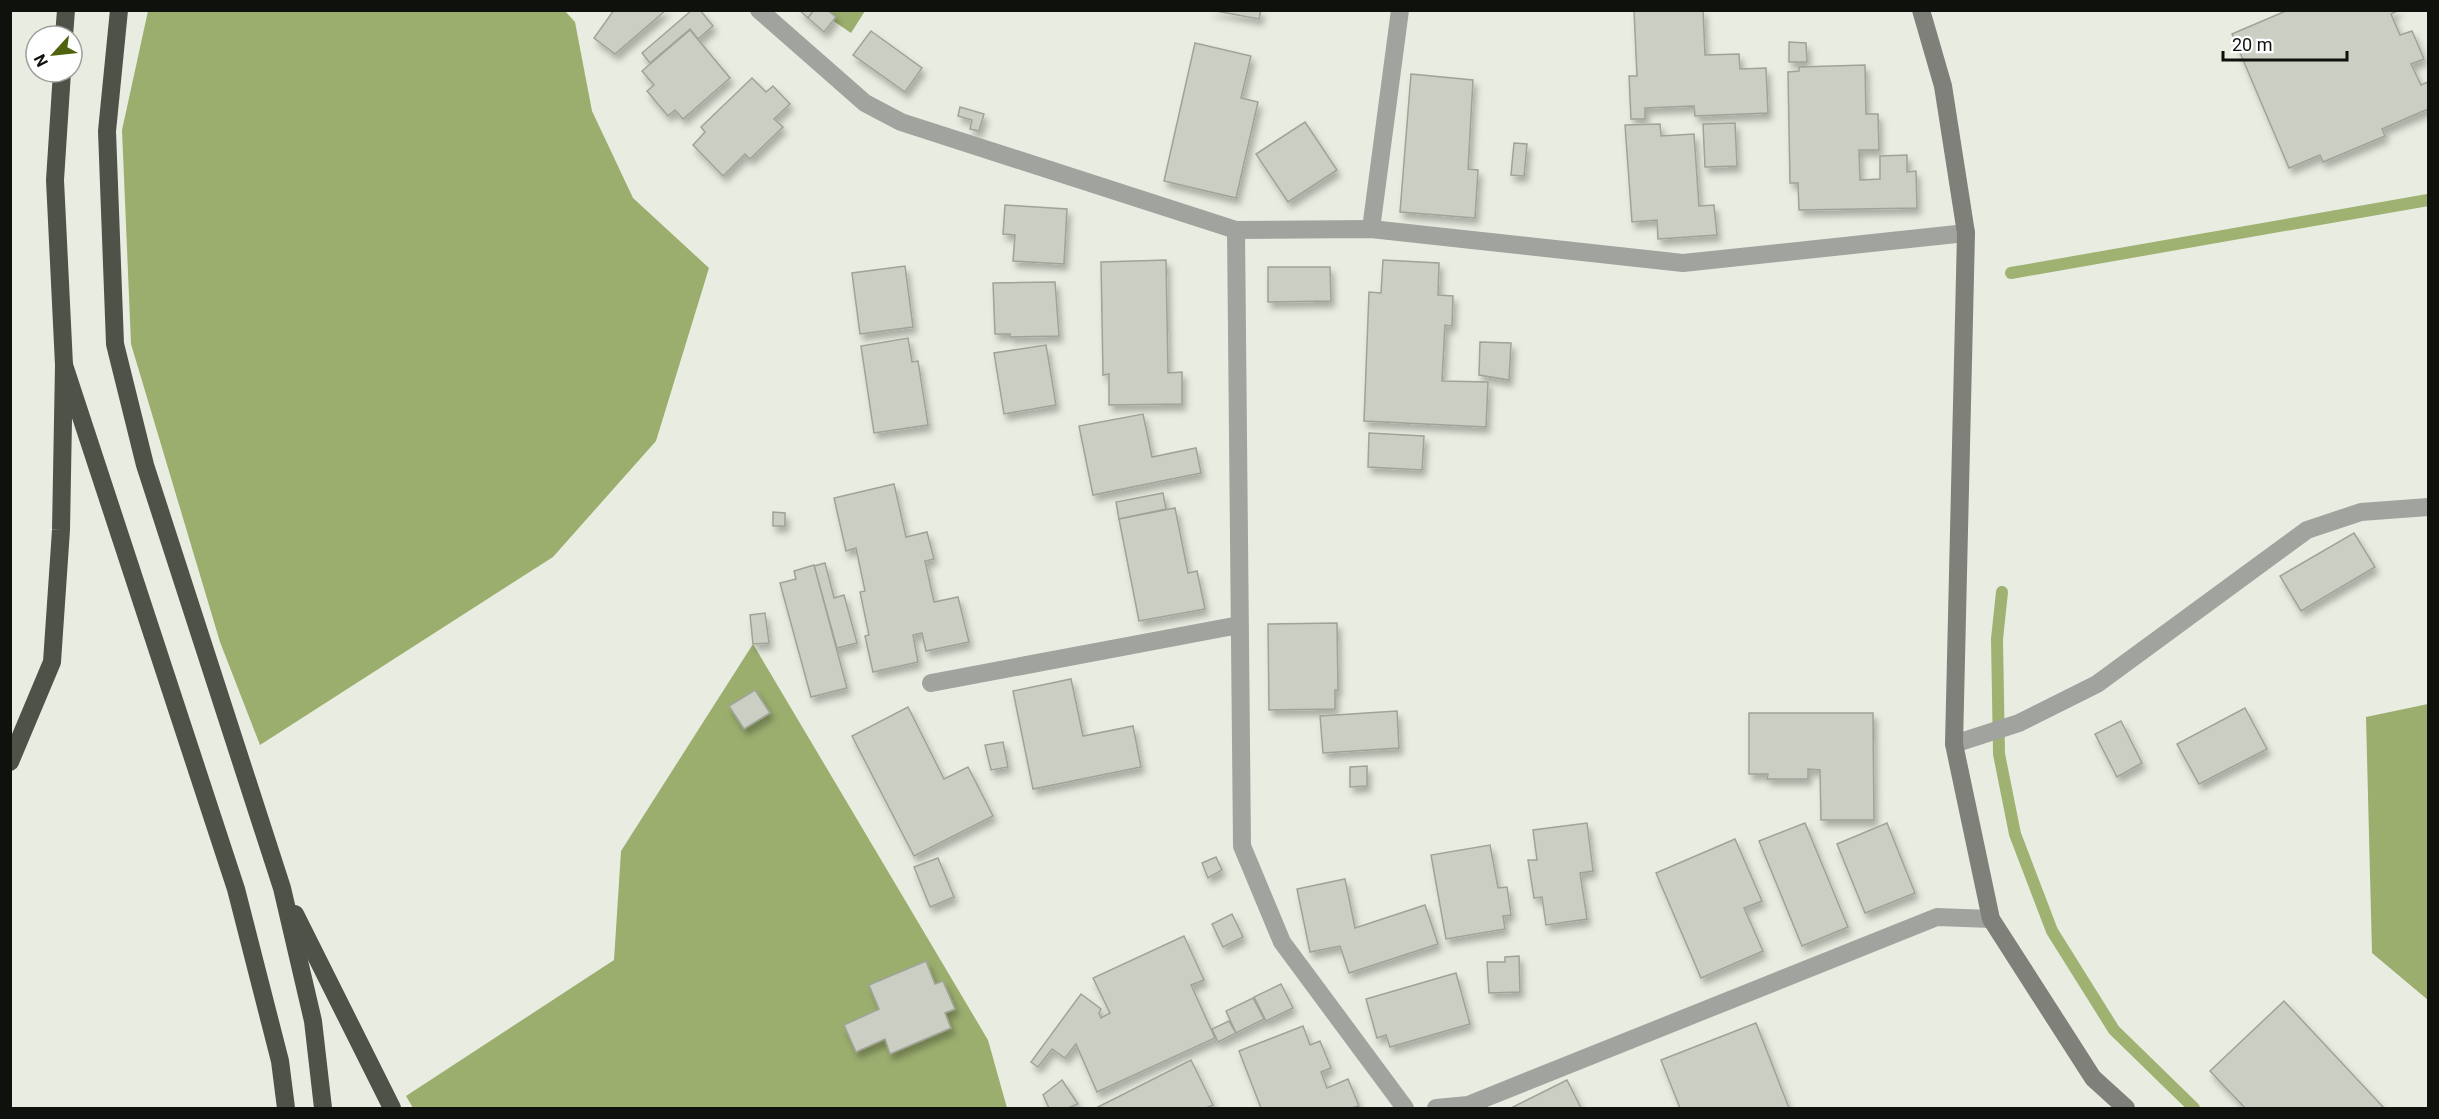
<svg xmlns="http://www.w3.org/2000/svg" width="2439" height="1119" viewBox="0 0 2439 1119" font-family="Roboto,sans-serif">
	<defs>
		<filter id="shadow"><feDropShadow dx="3.5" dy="6" stdDeviation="3" flood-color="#0004"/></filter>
	</defs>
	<rect width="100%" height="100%" fill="#e9ede1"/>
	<g fill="#9bae6e">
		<path d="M 148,11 L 565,11 L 575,22 L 592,111 L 633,198 L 709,268 L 656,441 L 553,557 L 260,745 L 220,642 L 131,344 L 122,130 Z"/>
		<path d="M 819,11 L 865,11 L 851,33 Z"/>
		<path d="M 753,644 L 988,1040 L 1007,1108 L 413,1108 L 406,1096 L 614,960 L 621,851 Z"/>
		<path d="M 2428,704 L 2428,1000 L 2372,953 L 2366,717 Z"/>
	</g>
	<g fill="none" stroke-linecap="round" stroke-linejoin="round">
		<g stroke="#9fb272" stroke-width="12">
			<path d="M 2011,273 L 2428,200"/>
			<path d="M 2002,592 L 1997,639 L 1999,754 L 2015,834 L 2052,931 L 2114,1030 L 2194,1108"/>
		</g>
	</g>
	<g fill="#cacec3" stroke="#9fa398" stroke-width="1.5" filter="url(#shadow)">
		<path d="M 614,10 L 666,10 L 615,54 L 594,38 Z"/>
		<path d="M 692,10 L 700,10 L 713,26 L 698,39 L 690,29 L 650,63 L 642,53 Z"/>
		<path d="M 799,10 L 814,10 L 808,18 Z"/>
		<path d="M 814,10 L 827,10 L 836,17 L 824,32 L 808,18 Z"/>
		<path d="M 1210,10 L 1261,10 L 1259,19 Z"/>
		<path d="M 1634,10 L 1703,10 L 1705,55 L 1739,54 L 1740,69 L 1766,68 L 1768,113 L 1695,116 L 1694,106 L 1645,108 L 1645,119 L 1631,119 L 1629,76 L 1637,76 Z"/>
		<path d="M 2288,10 L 2399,10 L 2391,14 L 2400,35 L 2412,31 L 2424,59 L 2411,64 L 2421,85 L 2428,82 L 2428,109 L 2382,129 L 2385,136 L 2323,162 L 2320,155 L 2289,168 L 2232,34 Z"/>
		<path d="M 690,30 L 730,78 L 683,119 L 675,110 L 668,116 L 647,91 L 654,85 L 642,71 Z"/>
		<path d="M 871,31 L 922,68 L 905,92 L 853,55 Z"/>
		<path d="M 1789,42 L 1806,43 L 1807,62 L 1789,62 Z"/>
		<path d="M 1195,43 L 1251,56 L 1241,98 L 1258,102 L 1236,198 L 1164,181 Z"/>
		<path d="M 1865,65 L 1866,114 L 1878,114 L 1879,150 L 1859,150 L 1860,180 L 1880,179 L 1880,156 L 1907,155 L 1907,172 L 1916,171 L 1917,208 L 1799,210 L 1798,183 L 1790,183 L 1788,72 L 1799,71 L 1799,67 Z"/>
		<path d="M 1411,74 L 1473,80 L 1468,169 L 1478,170 L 1475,218 L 1400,212 Z"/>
		<path d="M 752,78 L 766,92 L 773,86 L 790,104 L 774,119 L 783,127 L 750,159 L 745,154 L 723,176 L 693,145 L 705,132 L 701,127 Z"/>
		<path d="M 960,107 L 984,114 L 979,131 L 970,129 L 972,120 L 958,116 Z"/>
		<path d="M 1305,122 L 1337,170 L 1288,202 L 1256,154 Z"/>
		<path d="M 1735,123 L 1737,166 L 1705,167 L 1703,124 Z"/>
		<path d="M 1660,124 L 1661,136 L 1694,134 L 1699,206 L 1714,205 L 1717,235 L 1658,239 L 1657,220 L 1632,222 L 1625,125 Z"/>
		<path d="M 1514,143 L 1527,144 L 1524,176 L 1511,175 Z"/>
		<path d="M 1005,205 L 1067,209 L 1064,264 L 1013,261 L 1015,235 L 1003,234 Z"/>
		<path d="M 1166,260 L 1168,373 L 1182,372 L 1182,404 L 1109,405 L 1109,374 L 1103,375 L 1101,262 Z"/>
		<path d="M 1383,260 L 1439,263 L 1438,295 L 1453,296 L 1452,326 L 1445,325 L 1442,381 L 1488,382 L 1486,427 L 1364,421 L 1369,292 L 1381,293 Z"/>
		<path d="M 905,266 L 913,327 L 860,334 L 852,273 Z"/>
		<path d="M 1268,267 L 1330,267 L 1331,301 L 1268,302 Z"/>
		<path d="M 1055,282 L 1059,336 L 1010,337 L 1010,334 L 995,334 L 993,283 Z"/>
		<path d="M 908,338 L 912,362 L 918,361 L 928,425 L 874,433 L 861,346 Z"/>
		<path d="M 1480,342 L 1511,343 L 1509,380 L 1479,375 Z"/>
		<path d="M 1046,345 L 1056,405 L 1004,414 L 994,353 Z"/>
		<path d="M 1143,414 L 1152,457 L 1196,448 L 1201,473 L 1093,495 L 1079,426 Z"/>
		<path d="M 1369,433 L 1424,436 L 1422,470 L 1368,467 Z"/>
		<path d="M 894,484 L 906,537 L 927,532 L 934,559 L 925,561 L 934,602 L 958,597 L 969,642 L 926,651 L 922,633 L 913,635 L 918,662 L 873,672 L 865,636 L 869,635 L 860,592 L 865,591 L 856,548 L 846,551 L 834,498 Z"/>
		<path d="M 1163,493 L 1166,509 L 1119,519 L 1116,502 Z"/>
		<path d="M 1175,508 L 1188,573 L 1197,571 L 1205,609 L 1139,621 L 1119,519 Z"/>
		<path d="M 773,512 L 785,513 L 785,526 L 773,526 Z"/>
		<path d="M 2354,533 L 2375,567 L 2301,611 L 2280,576 Z"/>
		<path d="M 825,563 L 834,598 L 844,595 L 857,643 L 837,648 L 814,566 Z"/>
		<path d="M 814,565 L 847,688 L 811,697 L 780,583 L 796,579 L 794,571 Z"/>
		<path d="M 765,613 L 769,643 L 753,644 L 750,615 Z"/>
		<path d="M 1337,623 L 1338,690 L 1335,690 L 1335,709 L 1269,710 L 1268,624 Z"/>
		<path d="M 1071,679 L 1083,736 L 1133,726 L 1141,767 L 1033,789 L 1013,691 Z"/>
		<path d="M 755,690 L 770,713 L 744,729 L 729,706 Z"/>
		<path d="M 908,707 L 944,779 L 968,767 L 993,816 L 914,856 L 852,736 Z"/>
		<path d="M 2245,708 L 2267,749 L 2199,784 L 2177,744 Z"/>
		<path d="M 1397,711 L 1399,748 L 1323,753 L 1320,716 Z"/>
		<path d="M 1749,713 L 1873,713 L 1874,820 L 1821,820 L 1820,770 L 1808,769 L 1808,779 L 1767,779 L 1768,774 L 1749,774 Z"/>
		<path d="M 2121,721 L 2142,763 L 2117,777 L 2095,734 Z"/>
		<path d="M 1003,742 L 1008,767 L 991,770 L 985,745 Z"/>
		<path d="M 1367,766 L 1367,786 L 1350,787 L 1350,767 Z"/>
		<path d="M 1587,823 L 1593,871 L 1580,873 L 1587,919 L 1546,925 L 1542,897 L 1534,898 L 1528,860 L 1537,860 L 1533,830 Z"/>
		<path d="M 1805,823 L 1848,927 L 1802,946 L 1759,841 Z"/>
		<path d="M 1887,823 L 1915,893 L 1865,913 L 1837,844 Z"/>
		<path d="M 1735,839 L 1762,901 L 1744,908 L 1763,951 L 1701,978 L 1656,873 Z"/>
		<path d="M 1490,845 L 1498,888 L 1507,887 L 1511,915 L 1503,916 L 1505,929 L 1446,939 L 1431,855 Z"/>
		<path d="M 1216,857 L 1222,870 L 1208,878 L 1202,863 Z"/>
		<path d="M 938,858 L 954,897 L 930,907 L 914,867 Z"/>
		<path d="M 1345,879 L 1355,928 L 1425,905 L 1438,944 L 1349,973 L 1340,946 L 1310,952 L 1297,889 Z"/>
		<path d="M 1232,914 L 1243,937 L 1223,947 L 1212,924 Z"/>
		<path d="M 1184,936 L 1204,980 L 1191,985 L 1215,1038 L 1097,1092 L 1076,1044 L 1065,1058 L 1052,1049 L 1038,1067 L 1031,1062 L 1081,994 L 1101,1009 L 1099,1013 L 1101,1018 L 1110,1013 L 1093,978 Z"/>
		<path d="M 1519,956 L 1520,992 L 1489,993 L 1487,962 L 1505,962 L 1505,957 Z"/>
		<path d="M 926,961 L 935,984 L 943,981 L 955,1009 L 945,1013 L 951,1028 L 890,1054 L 885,1039 L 856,1052 L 844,1025 L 879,1009 L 869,985 Z"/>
		<path d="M 1456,973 L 1470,1024 L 1390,1047 L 1386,1035 L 1377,1038 L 1366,999 Z"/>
		<path d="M 1281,984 L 1293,1008 L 1266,1021 L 1254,997 Z"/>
		<path d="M 1253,998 L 1264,1019 L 1236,1033 L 1226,1011 Z"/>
		<path d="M 2284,1001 L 2384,1108 L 2245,1108 L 2210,1071 Z"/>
		<path d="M 1229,1021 L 1236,1033 L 1218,1042 L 1212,1029 Z"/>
		<path d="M 1756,1023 L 1789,1108 L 1680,1108 L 1661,1060 Z"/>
		<path d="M 1303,1026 L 1310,1045 L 1320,1041 L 1331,1068 L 1321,1072 L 1327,1088 L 1348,1079 L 1359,1106 L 1351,1108 L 1261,1108 L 1239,1051 Z"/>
		<path d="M 1191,1060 L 1213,1105 L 1206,1108 L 1096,1108 Z"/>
		<path d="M 1062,1080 L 1078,1104 L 1068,1108 L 1049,1108 L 1043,1095 Z"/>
		<path d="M 1567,1080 L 1581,1108 L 1511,1108 Z"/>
	</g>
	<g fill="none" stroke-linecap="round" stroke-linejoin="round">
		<g stroke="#a1a39e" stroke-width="18">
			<path d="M 759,10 L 865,103 L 901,122 L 1236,230 L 1371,229 L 1683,263 L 1966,233"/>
			<path d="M 1371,229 L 1400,10"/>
			<path d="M 1236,230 L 1242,846 L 1282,942 L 1405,1108"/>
			<path d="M 931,683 L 1239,625"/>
			<path d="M 1954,744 L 2019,723 L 2097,684 L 2307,530 L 2361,512 L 2428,507"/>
			<path d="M 1436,1108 L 1468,1105 L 1937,917 L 1991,919"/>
		</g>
		<path stroke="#7e8079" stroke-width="18" d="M 1921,10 L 1943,86 L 1966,233 L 1954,744 L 1991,919 L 2093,1078 L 2126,1108"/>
		<g stroke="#4f5249" stroke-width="18">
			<path d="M 119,10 L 107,131 L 115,344 L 145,465 L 282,888 L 313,1021 L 323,1108"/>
			<path d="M 64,36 L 66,10"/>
			<path d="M 64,365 L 236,889 L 280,1061 L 286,1108"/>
			<path d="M 10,762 L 52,662 L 61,530 L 64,365 L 55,180 L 62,72"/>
			<path d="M 295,914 L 392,1108"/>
		</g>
	</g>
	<rect width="2439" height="1119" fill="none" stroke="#0f110d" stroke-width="24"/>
	<g transform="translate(54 54) rotate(243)"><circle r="28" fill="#ffffff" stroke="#9fa09e" stroke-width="1.5"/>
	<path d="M0-4.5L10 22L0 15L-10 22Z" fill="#4f620c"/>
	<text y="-9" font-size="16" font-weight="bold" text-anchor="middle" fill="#0f110d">N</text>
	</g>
	<path d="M2223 51v9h124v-9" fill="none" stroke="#0f110d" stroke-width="3"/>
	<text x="2232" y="51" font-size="18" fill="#0f110d" stroke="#ffffff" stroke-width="4.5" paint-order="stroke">20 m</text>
</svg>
